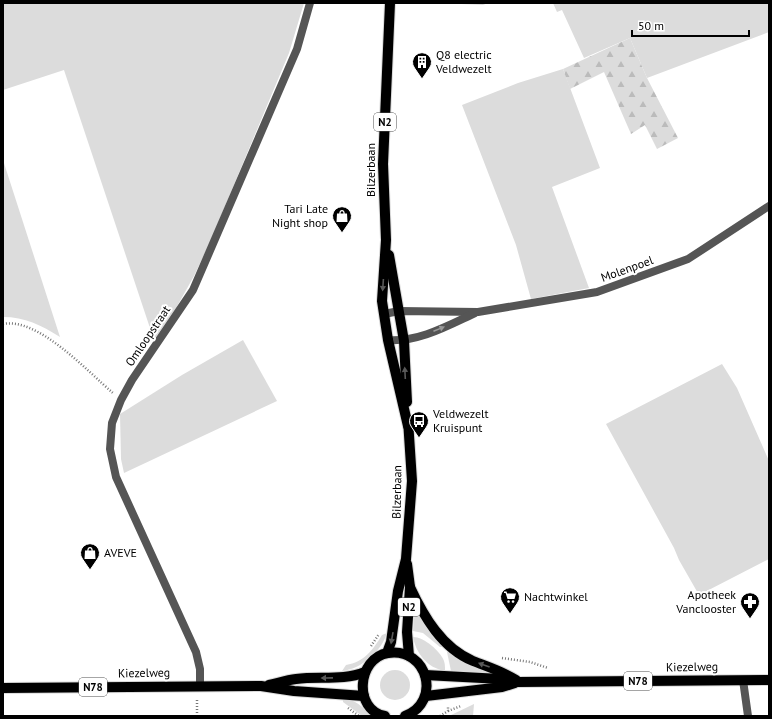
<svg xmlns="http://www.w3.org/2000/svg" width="772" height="719" viewBox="0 0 772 719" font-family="'PT Sans',sans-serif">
	<defs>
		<pattern id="forest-firs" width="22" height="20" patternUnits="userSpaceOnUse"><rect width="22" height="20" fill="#dcdcdc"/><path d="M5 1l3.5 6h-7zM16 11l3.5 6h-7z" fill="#bbb"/></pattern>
	</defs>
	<rect width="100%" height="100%" fill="#fff"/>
	<g fill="#dcdcdc">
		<path d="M 3,3 L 304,3 L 289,53 L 210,242 L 194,276 L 176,308 L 154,340 L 64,70 L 3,90 Z"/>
		<path d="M 439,3 L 488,3 L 483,5 Z"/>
		<path d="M 553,3 L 769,3 L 769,32 L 647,78 L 630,38 L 584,58 L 562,10 L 557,12 Z"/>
		<path d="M 563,69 L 600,168 L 552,187 L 589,288 L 531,299 L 516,245 L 462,105 L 518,83 Z"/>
		<path d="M 3,160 L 60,337 C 41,325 25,317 3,317 Z"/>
		<path d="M 243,340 L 277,401 L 124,473 L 121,459 L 120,414 L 182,375 Z"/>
		<path d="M 722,364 L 737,388 L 769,461 L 769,559 L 699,595 L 679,560 L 674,548 L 606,424 Z"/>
		<path d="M 415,608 L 433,637 L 443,647 L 440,647 L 423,633 L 413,631 Z"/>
		<path d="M 387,633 C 381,652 361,669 342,671 L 346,665 C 364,662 373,650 382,635 Z"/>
		<path d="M 413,637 C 424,637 440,651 444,661 C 445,664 445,667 445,671 C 427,668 416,653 413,637 Z"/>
		<path d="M 447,652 L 451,652 L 502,675 L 451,671 Z"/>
		<circle cx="395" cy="685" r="15"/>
		<path d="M 343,698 C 355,700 363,706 370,716 L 362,716 L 343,702 Z"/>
		<path d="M 474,704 L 473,716 L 449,716 Z"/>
	</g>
	<path fill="url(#forest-firs)" d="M 630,38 L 647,78 L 678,138 L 657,149 L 645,125 L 631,134 L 604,72 L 570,89 L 563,69 Z"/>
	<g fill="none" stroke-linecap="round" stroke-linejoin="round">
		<g stroke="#dbdbdb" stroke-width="12">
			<g id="primary">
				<path d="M 390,3 L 383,164 L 386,240 L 382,301 L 388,340 L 408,426"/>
				<path d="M 389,255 L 404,341 L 407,402"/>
				<path d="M 407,564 L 410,587 L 407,632 L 409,656"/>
				<path d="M 410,587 C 424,617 442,648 473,661 C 488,667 502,671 516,680"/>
				<path d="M 387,653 L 391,642 L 398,591 L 406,559 L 412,481 L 408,420"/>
				<path d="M 425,675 L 501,679 L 519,682 L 769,680"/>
				<path d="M 269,685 C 278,683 287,680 296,679 C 320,676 343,681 365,672"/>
				<path d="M 3,688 L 261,686 L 294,691 L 364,696"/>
				<path d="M 426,696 L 502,687 L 515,683"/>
				<path d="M 385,716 C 353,710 357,658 388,653 C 428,647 442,702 405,716"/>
			</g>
		</g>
		<g stroke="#777" stroke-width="2.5" stroke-dasharray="1 2" stroke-linecap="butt">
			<path d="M 3,324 C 38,317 87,371 113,393"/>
			<path d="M 371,646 L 379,634"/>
			<path d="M 502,658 L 530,662 L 548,668"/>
			<path d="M 348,708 L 359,716"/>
			<path d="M 448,711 L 461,706"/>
			<path d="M 197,716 L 197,699"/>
			<path d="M 440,716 L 448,711 L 448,706"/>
		</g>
		<g stroke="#555" stroke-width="8">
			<path d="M 384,314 L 399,311 L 478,312 L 597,292 L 688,259 L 769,206"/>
			<path d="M 388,340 C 419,342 447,326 475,313"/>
			<path d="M 743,680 L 748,716"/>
			<path d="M 200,686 L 200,669 L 196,652 L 116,477 L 110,449 L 112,423 L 121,400 L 132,380 L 193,290 L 297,49 L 310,3"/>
		</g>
		<use href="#primary" stroke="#000" stroke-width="10"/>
	</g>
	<defs><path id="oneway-solid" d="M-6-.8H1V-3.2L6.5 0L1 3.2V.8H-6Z"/></defs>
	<g fill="#595959">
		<use href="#oneway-solid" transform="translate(383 285) rotate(94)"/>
		<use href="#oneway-solid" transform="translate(405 373) rotate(-93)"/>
		<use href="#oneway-solid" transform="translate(392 638) rotate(100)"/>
		<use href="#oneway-solid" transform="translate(484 665) rotate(-160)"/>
		<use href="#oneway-solid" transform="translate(327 678) rotate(179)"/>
	</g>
	<use fill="#999" href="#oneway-solid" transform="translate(439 329) rotate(-22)"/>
	<defs>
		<g id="building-pin" transform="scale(1)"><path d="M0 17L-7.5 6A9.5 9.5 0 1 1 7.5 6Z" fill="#000" stroke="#fff"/><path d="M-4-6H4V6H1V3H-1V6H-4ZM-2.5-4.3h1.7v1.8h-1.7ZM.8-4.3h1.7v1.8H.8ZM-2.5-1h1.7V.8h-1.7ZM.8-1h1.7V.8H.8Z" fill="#fff"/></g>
		<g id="shop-pin" transform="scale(1)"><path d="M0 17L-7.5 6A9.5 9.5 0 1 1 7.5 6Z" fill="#000" stroke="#fff"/><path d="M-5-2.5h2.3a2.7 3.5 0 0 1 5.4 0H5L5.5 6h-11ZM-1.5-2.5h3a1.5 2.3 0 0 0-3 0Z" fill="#fff"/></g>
		<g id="bus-pin" transform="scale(1)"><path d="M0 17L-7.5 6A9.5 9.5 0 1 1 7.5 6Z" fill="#000" stroke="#fff"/><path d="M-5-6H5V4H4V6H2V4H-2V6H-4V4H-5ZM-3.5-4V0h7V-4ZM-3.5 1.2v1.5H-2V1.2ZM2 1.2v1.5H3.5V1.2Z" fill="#fff"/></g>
		<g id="supermarket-pin" transform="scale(1)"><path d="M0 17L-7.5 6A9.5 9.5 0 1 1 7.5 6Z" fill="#000" stroke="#fff"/><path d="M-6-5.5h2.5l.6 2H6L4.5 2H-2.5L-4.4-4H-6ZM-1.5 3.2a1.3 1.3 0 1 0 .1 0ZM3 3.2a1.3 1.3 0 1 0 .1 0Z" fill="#fff"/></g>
		<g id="pharmacy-pin" transform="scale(1)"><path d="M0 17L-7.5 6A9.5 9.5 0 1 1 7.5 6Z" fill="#000" stroke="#fff"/><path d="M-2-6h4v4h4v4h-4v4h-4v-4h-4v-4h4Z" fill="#fff"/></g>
	</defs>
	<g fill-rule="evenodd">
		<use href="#building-pin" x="422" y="62"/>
		<use href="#shop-pin" x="342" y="216"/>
		<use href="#bus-pin" x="419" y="421"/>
		<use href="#shop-pin" x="90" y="553"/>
		<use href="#supermarket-pin" x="510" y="597"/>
		<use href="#pharmacy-pin" x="750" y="602"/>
	</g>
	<g text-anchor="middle" stroke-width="4" stroke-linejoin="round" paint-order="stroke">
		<g fill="#fff" stroke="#4c4c4c" stroke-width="1">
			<rect x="374" y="113" width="22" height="18" rx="3"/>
			<rect x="398" y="598" width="22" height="18" rx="3"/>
			<rect x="624" y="672" width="28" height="18" rx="3"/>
			<rect x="79" y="678" width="28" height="18" rx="3"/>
		</g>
		<g font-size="11" font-weight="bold" fill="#000">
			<text x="385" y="126">N2</text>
			<text x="409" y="611">N2</text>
			<text x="638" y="685">N78</text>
			<text x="93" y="691">N78</text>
		</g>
		<g font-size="12" fill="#000" stroke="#fff" text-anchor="start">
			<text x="436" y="59">Q8 electric<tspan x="436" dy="14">Veldwezelt</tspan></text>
			<text x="328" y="213" text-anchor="end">Tari Late<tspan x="328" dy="14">Night shop</tspan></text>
			<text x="433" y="418">Veldwezelt<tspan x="433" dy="14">Kruispunt</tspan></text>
			<text x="104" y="557">AVEVE</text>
			<text x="736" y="599" text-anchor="end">Apotheek<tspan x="736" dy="14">Vanclooster</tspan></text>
			<text x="524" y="601">Nachtwinkel</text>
		</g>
		<g font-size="12" fill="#000" stroke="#fff">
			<text transform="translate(371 170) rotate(-90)" y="4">Bilzerbaan</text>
			<text transform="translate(627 269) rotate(-20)" y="4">Molenpoel</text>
			<text transform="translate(148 336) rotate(-56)" y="4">Omloopstraat</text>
			<text transform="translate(397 492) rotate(-89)" y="4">Bilzerbaan</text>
			<text transform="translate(692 667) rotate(-1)" y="4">Kiezelweg</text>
			<text transform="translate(144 673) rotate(-1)" y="4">Kiezelweg</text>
		</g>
	</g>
	<rect width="772" height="719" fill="none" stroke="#000000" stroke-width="8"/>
	<path d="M632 30v6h117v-6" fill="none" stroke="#000000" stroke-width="2"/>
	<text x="638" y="30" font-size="12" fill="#000000" stroke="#ffffff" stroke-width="3" paint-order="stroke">50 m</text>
</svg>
